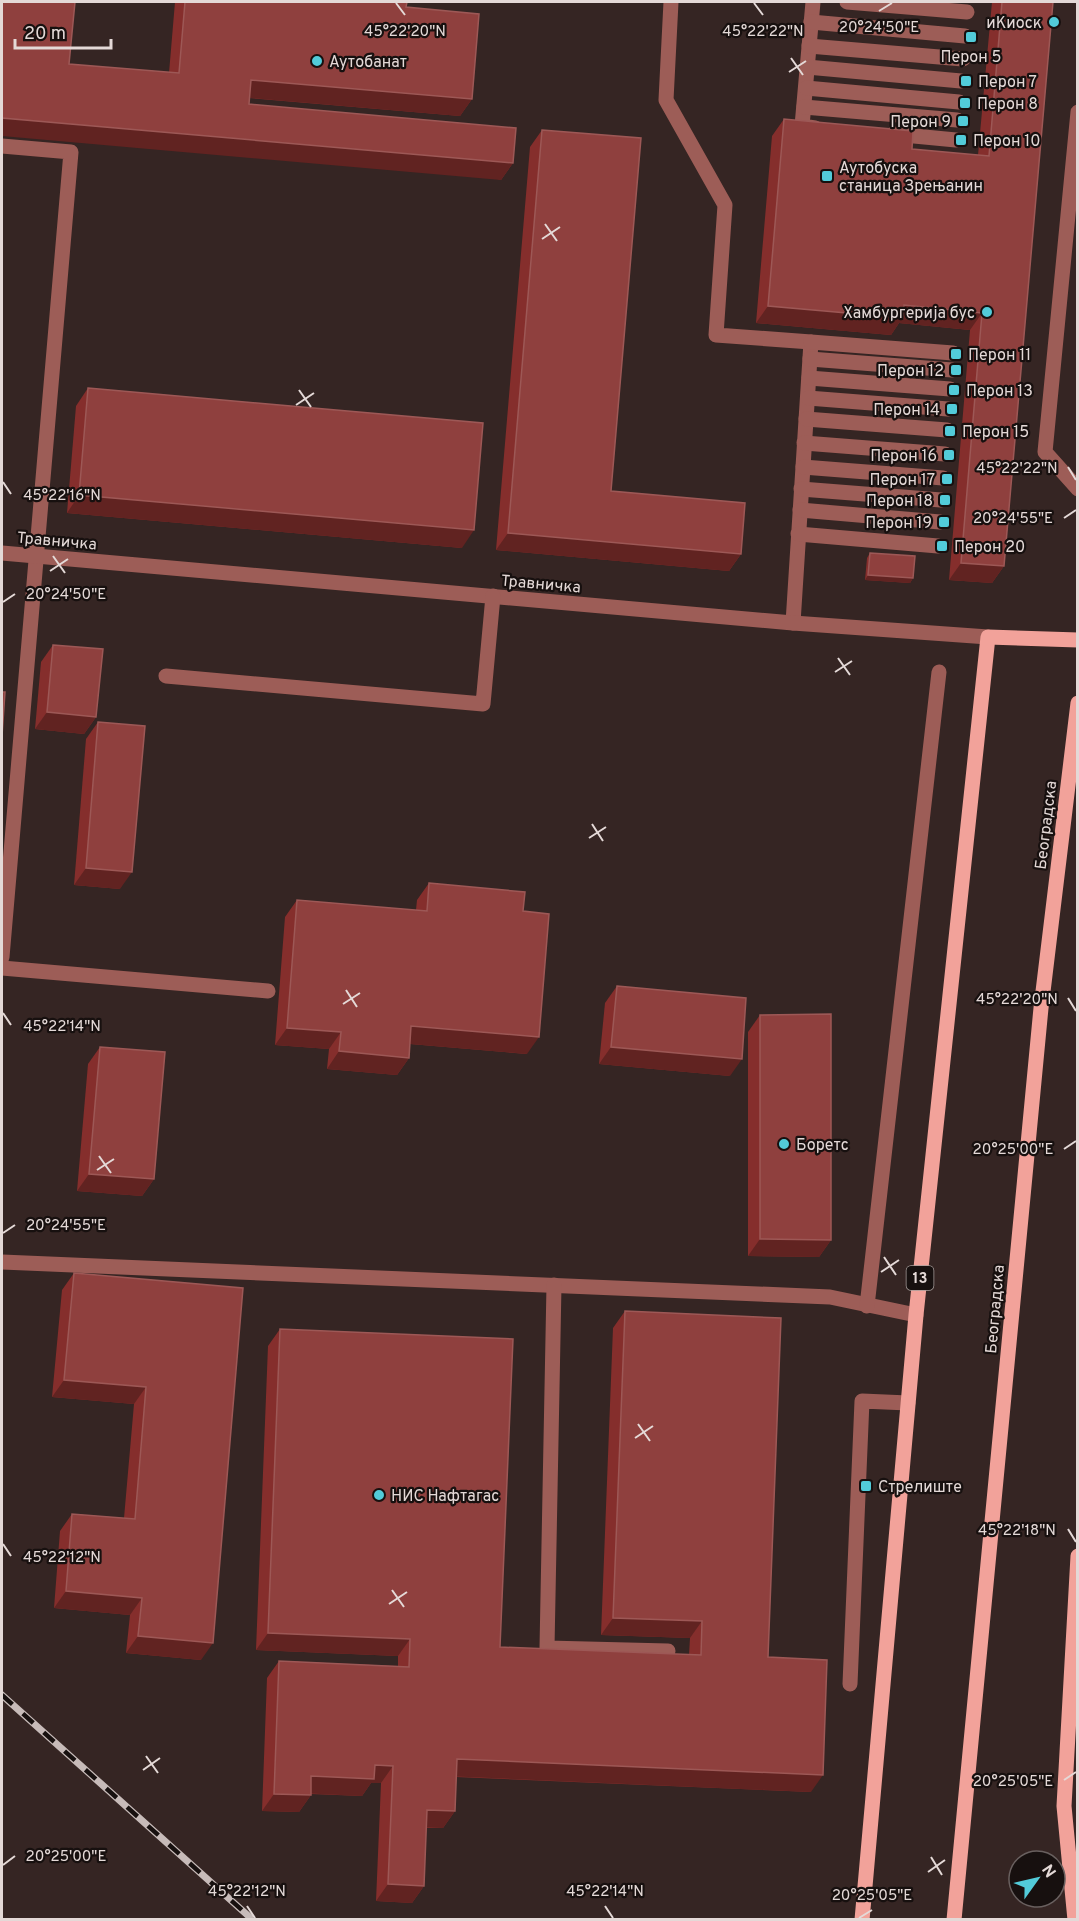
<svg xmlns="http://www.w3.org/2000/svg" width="1079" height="1921" viewBox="0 0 1079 1921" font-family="Overpass,sans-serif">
	<rect width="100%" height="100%" fill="#352523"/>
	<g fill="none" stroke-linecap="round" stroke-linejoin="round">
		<g stroke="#9d5d57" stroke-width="15">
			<path d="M 671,2 L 666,100 L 725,205 L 716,335 L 811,342 L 793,623"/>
			<path d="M 813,2 L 802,126 L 815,128"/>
			<path d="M 847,2 L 967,12"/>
			<path d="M 811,22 L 965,36"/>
			<path d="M 809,46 L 963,59"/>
			<path d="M 807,67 L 961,81"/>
			<path d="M 806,88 L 959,102"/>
			<path d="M 804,107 L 957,120"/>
			<path d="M 1078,112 L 1045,452 L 1078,489"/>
			<path d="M 893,134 L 956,140"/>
			<path d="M 2,146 L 71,152 L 2,957"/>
			<path d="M 811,342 L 953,353"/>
			<path d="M 810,359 L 952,370"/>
			<path d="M 809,378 L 950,389"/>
			<path d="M 808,398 L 948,409"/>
			<path d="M 806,419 L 947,430"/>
			<path d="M 804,443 L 945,454"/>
			<path d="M 803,467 L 943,478"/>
			<path d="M 801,489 L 941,500"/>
			<path d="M 800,510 L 940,522"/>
			<path d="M 798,534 L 938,546"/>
			<path d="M 2,553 L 793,623 L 988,637"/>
			<path d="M 166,676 L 483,704 L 493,596"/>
			<path d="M 2,968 L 268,991"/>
			<path d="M 2,1262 L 830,1297 L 916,1315"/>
			<path d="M 554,1285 L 547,1648 L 668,1651"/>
			<path d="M 867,1306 L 939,672"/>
			<path d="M 850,1684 L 862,1401 L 908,1403"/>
		</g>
		<g stroke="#f2a29a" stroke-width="15">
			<path d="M 862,1920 L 916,1315 L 988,637 L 1078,640"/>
			<path d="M 954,1920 L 1041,1008 L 1078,703"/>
			<path d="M 1075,1920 L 1064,1806 L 1078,1556"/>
		</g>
		<g stroke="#c7bbb9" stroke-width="7">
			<path id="rail" d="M 2,1695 L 253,1920"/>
		</g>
		<use href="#rail" stroke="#17100f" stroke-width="4.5" stroke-dasharray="14" stroke-linecap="butt"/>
	</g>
	<g fill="#852e2c">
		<path d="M 175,2 L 407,2 L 406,7 L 472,99 L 460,116 L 249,98 L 249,104 L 513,163 L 501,180 L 69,64 L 169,73 Z"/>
		<path d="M 992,2 L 1053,2 L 1004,566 L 992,583 L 949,580 L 970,330 L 899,323 L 891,335 L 756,323 L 772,136 L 784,119 L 912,149 L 978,155 Z"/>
		<path d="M 542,130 L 611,491 L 741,554 L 729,571 L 496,550 L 530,147 Z"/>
		<path d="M 88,388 L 462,548 L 67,513 L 76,406 Z"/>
		<path d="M 870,553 L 913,578 L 910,583 L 865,580 L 867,558 Z"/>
		<path d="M 53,645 L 96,717 L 84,734 L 35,729 L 41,662 Z"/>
		<path d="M 98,722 L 120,889 L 74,885 L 86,739 Z"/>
		<path d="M 429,883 L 523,911 L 527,1054 L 410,1044 L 409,1058 L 397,1075 L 327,1069 L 329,1049 L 275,1045 L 285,917 L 297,900 L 416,910 L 417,900 Z"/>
		<path d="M 617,986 L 730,1076 L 599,1064 L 605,1003 Z"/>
		<path d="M 760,1015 L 831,1240 L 819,1257 L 748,1256 L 748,1032 Z"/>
		<path d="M 100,1047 L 154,1179 L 142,1196 L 77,1191 L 88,1064 Z"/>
		<path d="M 74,1273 L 243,1288 L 201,1660 L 126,1653 L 130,1615 L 54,1608 L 60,1531 L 72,1514 L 124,1518 L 134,1404 L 52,1397 L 62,1290 Z"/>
		<path d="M 625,1311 L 768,1657 L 811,1792 L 456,1777 L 455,1811 L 443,1828 L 426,1828 L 424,1886 L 412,1903 L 376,1901 L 381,1783 L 371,1783 L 362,1796 L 311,1794 L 311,1795 L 299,1812 L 262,1811 L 267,1678 L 279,1661 L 398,1666 L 398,1656 L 256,1650 L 268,1346 L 280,1329 L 500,1647 L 689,1655 L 690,1638 L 601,1635 L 613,1328 Z"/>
	</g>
	<g fill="#612321">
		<path d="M 251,80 L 472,99 L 460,116 L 239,97 Z"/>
		<path d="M 2,118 L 513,163 L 501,180 L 2,136 Z"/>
		<path d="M 904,305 L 982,313 L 970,330 L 899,323 L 891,335 L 756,323 L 768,306 Z"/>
		<path d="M 79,495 L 474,530 L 462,548 L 67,513 Z"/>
		<path d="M 508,533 L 741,554 L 729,571 L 496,550 Z"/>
		<path d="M 961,563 L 1004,566 L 992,583 L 949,580 Z"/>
		<path d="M 868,575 L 913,578 L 910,583 L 865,580 Z"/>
		<path d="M 47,712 L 96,717 L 84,734 L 35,729 Z"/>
		<path d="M 86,868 L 132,872 L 120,889 L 74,885 Z"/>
		<path d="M 411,1026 L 539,1037 L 527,1054 L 399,1043 Z"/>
		<path d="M 287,1028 L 341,1032 L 329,1049 L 275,1045 Z"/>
		<path d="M 611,1047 L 742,1059 L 730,1076 L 599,1064 Z"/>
		<path d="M 339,1051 L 409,1058 L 397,1075 L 327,1069 Z"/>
		<path d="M 89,1174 L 154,1179 L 142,1196 L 77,1191 Z"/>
		<path d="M 760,1239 L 831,1240 L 819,1257 L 748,1256 Z"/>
		<path d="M 64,1380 L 146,1387 L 134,1404 L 52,1397 Z"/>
		<path d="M 66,1591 L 142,1598 L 130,1615 L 54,1608 Z"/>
		<path d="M 613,1618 L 702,1621 L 690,1638 L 601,1635 Z"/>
		<path d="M 268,1633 L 410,1639 L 398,1656 L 256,1650 Z"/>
		<path d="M 138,1636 L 213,1643 L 201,1660 L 126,1653 Z"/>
		<path d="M 457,1759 L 823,1775 L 811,1792 L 445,1776 Z"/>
		<path d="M 375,1765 L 393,1766 L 381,1783 L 371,1783 L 362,1796 L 300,1793 L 311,1776 Z"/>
		<path d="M 274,1794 L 311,1795 L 299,1812 L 262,1811 Z"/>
		<path d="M 427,1810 L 455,1811 L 443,1828 L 415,1827 Z"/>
		<path d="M 388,1884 L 424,1886 L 412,1903 L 376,1901 Z"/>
	</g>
	<g fill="#8f403e" stroke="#9d5856" stroke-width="1.5">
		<path d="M 2,2 L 75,2 L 69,64 L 179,73 L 185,2 L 407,2 L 406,7 L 479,14 L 472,99 L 251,80 L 249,104 L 516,128 L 513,163 L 2,118 Z"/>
		<path d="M 1002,2 L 1053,2 L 1004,566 L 961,563 L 982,313 L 904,305 L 903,318 L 768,306 L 784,119 L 913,131 L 912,149 L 989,156 Z"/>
		<path d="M 542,130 L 641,138 L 611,491 L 745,503 L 741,554 L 508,533 Z"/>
		<path d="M 88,388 L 483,423 L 474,530 L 79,495 Z"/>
		<path d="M 870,553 L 915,556 L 913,578 L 868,575 Z"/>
		<path d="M 53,645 L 103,649 L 96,717 L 47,712 Z"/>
		<path d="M 2,692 L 5,692 L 2,736 Z"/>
		<path d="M 98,722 L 145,726 L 132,872 L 86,868 Z"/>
		<path d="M 429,883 L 525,892 L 523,911 L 549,914 L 539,1037 L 411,1026 L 409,1058 L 339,1051 L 341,1032 L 287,1028 L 297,900 L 427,911 Z"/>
		<path d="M 617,986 L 746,998 L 742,1059 L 611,1047 Z"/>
		<path d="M 831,1014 L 831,1240 L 760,1239 L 760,1015 Z"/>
		<path d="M 100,1047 L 165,1052 L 154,1179 L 89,1174 Z"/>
		<path d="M 74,1273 L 243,1288 L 213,1643 L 138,1636 L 142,1598 L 66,1591 L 72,1514 L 135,1519 L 146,1387 L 64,1380 Z"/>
		<path d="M 625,1311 L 781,1318 L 768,1657 L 827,1660 L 823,1775 L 457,1759 L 455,1811 L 427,1810 L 424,1886 L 388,1884 L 393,1766 L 375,1765 L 374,1779 L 311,1776 L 311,1795 L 274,1794 L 279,1661 L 409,1667 L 410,1639 L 268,1633 L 280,1329 L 513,1339 L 500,1647 L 701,1655 L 702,1621 L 613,1618 Z"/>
	</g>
	<path fill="none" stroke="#e4d9d7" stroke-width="2" d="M 396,3 L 405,15M 754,3 L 763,15M 879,11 L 892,3M 791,58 L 803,75M 789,72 L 806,61M 545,224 L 557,241M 542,239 L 560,227M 299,390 L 311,407M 296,405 L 314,393M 1068,467 L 1076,480M 3,482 L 11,494M 1064,518 L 1076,510M 53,556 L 65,573M 50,571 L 68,559M 3,602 L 15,594M 838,658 L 850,675M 835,672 L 852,661M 592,824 L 603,841M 589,838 L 606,827M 346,990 L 357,1007M 1068,998 L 1076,1011M 343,1004 L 360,993M 3,1013 L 11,1025M 1064,1149 L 1076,1141M 99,1156 L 111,1173M 97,1170 L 114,1159M 3,1233 L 15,1225M 884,1257 L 896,1275M 881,1272 L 899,1260M 638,1424 L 650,1441M 635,1438 L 653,1426M 1068,1529 L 1076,1542M 3,1544 L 11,1556M 392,1590 L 404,1607M 389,1604 L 407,1592M 146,1756 L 158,1773M 143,1770 L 160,1758M 1064,1780 L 1076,1772M 931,1857 L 942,1875M 3,1865 L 15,1856M 928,1872 L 945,1860M 247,1906 L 255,1918M 605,1906 L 613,1918M 859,1918 L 872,1910"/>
	<g fill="#52cbd9" stroke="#17100f" stroke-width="2">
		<circle cx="1054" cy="22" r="6"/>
		<rect x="965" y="31" width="12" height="12" rx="3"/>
		<circle cx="317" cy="61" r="6"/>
		<rect x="960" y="75" width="12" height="12" rx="3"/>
		<rect x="959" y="97" width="12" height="12" rx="3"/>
		<rect x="957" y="115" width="12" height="12" rx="3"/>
		<rect x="955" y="134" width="12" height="12" rx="3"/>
		<rect x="821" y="170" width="12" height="12" rx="3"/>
		<circle cx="987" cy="312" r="6"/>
		<rect x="950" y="348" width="12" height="12" rx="3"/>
		<rect x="950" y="364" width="12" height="12" rx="3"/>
		<rect x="948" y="384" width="12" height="12" rx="3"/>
		<rect x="946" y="403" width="12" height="12" rx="3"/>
		<rect x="944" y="425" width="12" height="12" rx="3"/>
		<rect x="943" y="449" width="12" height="12" rx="3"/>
		<rect x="941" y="473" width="12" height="12" rx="3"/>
		<rect x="939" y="494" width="12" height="12" rx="3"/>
		<rect x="938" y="516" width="12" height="12" rx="3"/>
		<rect x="936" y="540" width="12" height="12" rx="3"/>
		<circle cx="784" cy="1144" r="6"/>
		<rect x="860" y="1480" width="12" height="12" rx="3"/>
		<circle cx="379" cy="1495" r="6"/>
	</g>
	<g text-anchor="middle" stroke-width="4.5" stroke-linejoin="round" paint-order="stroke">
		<rect fill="#17100f" stroke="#a69d9b" stroke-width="1.5" x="906.5" y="1266" width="27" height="24" rx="4.5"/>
		<g font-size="15" font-weight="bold" fill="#e4d9d7">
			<text x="920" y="1283">13</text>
		</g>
		<g font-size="16" fill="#e4d9d7" stroke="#17100f" text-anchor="start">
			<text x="1042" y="28" text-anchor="end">иКиоск</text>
			<text x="971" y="62" text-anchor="middle">Перон 5</text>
			<text x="329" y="67">Аутобанат</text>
			<text x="978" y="87">Перон 7</text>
			<text x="977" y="109">Перон 8</text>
			<text x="951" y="127" text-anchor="end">Перон 9</text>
			<text x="973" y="146">Перон 10</text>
			<text x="839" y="173">Аутобуска<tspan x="839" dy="18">станица Зрењанин</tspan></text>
			<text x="975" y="318" text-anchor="end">Хамбургерија бус</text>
			<text x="968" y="360">Перон 11</text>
			<text x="944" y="376" text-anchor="end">Перон 12</text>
			<text x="966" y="396">Перон 13</text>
			<text x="940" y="415" text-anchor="end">Перон 14</text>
			<text x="962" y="437">Перон 15</text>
			<text x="937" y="461" text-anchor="end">Перон 16</text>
			<text x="935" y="485" text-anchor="end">Перон 17</text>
			<text x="933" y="506" text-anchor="end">Перон 18</text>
			<text x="932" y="528" text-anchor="end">Перон 19</text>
			<text x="954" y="552">Перон 20</text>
			<text x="796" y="1150">Боретс</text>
			<text x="878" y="1492">Стрелиште</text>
			<text x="391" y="1501">НИС Нафтагас</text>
		</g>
		<g font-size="16" fill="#e4d9d7" stroke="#17100f">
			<text transform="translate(57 540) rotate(5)" y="6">Травничка</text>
			<text transform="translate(541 583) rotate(5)" y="6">Травничка</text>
			<text transform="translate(1045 825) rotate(-83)" y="6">Београдска</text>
			<text transform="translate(994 1309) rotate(-85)" y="6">Београдска</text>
		</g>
	</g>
	<g font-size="15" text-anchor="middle" fill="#e4d9d7" stroke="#17100f" stroke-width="4.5" stroke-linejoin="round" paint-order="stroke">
		<text x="879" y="32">20°24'50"E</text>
		<text x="763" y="36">45°22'22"N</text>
		<text x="405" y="36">45°22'20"N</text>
		<text x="1017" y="473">45°22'22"N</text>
		<text x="62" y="500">45°22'16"N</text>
		<text x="1013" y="523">20°24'55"E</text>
		<text x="66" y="599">20°24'50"E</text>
		<text x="1017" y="1004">45°22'20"N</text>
		<text x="62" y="1031">45°22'14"N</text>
		<text x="1013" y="1154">20°25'00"E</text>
		<text x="66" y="1230">20°24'55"E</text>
		<text x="1017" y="1535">45°22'18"N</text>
		<text x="62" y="1562">45°22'12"N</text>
		<text x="1013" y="1786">20°25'05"E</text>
		<text x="66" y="1861">20°25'00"E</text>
		<text x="247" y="1896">45°22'12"N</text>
		<text x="605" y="1896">45°22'14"N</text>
		<text x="872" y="1900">20°25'05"E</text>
	</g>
	<rect width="1079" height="1921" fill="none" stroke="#e4d9d7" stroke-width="6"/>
	<g transform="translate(1037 1879) rotate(56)"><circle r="28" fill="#17100f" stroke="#69605f" stroke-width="1.5"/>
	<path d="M0-4.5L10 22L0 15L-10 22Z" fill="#52cbd9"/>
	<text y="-9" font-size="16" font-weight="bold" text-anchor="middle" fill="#e4d9d7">N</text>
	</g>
	<path d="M15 39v9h96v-9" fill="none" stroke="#e4d9d7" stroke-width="3"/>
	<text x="24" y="39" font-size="18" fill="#e4d9d7" stroke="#17100f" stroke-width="4.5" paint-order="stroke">20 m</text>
</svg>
